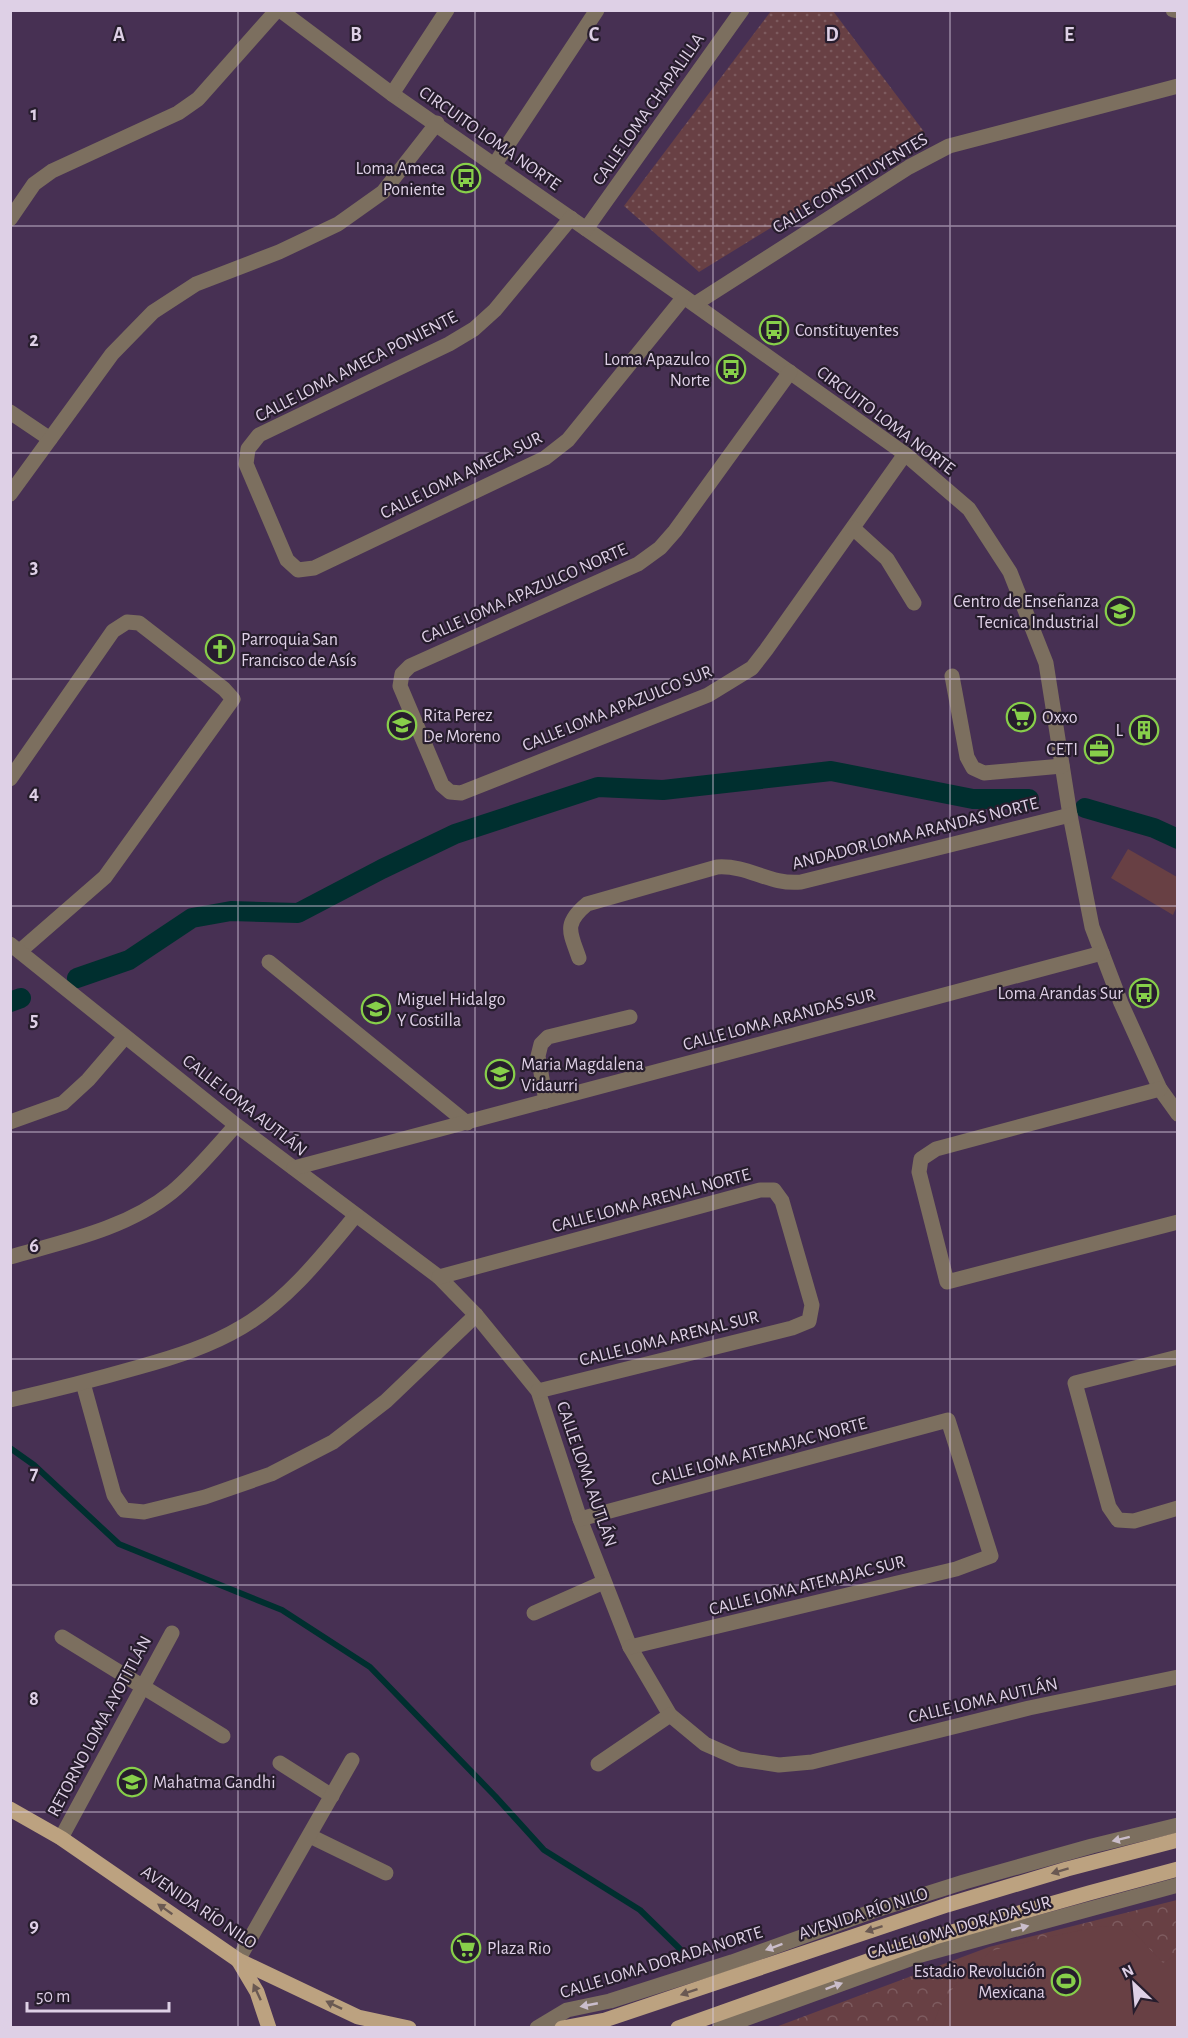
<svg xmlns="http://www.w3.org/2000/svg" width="1188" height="2038" viewBox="0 0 1188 2038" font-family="'Alegreya Sans',sans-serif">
	<defs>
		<pattern id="grass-dots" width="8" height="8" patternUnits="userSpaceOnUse" patternTransform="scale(1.5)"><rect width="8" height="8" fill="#684044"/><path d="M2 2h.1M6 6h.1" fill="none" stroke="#7d5b5f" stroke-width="1.8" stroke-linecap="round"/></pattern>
		<pattern id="park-crowns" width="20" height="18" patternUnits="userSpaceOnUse" patternTransform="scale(1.5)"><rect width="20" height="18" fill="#684044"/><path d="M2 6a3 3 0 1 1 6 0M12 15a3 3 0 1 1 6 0" fill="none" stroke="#7d5b5f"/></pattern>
	</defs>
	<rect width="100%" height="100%" fill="#473053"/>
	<path fill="url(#grass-dots)" d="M 771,11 L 833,11 L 925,133 L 699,272 L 624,206 Z"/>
	<path fill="url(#park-crowns)" d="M 1177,1900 L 1177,2027 L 773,2028 L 989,1947 Z"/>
	<g fill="#684044">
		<path d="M 1128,849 L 1177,877 L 1177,906 L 1173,915 L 1111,878 Z"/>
		<path d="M 1102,1926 L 1129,1927 L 1163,1963 L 1177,1954 L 1177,2027 L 932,2027 L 940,2007 L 961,1977 L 991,1951 L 1048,1937 Z"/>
	</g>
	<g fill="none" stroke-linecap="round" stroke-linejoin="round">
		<path stroke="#002f2f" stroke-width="6" d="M 10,1448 L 34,1465 L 119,1544 L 282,1610 L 370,1667 L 495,1796 L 544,1850 L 640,1910 L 683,1952"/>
		<g stroke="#002f2f" stroke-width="20">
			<path d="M 1085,808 L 1154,828 L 1178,839"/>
			<path d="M 77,978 L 129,960 L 192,918 L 231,911 L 298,913 L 382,869 L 455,834 L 598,787 L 663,790 L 831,771 L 973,799 L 1029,799"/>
			<path d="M 10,1002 L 21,998"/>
		</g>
		<g stroke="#7c6f5f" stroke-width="15">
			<path d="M 280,10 L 392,94 L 684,297 L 905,454 L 969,509 L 1010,572 L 1046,663 L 1070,815 L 1092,927 L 1121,1003 L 1160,1089 L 1178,1114"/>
			<path d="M 1173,10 L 1178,11"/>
			<path d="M 392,94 L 447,10"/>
			<path d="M 495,164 L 597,10"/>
			<path d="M 571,218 L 495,310 L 474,329 L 449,344 L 259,435 L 248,449 L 246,464 L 287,560 L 298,570 L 314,568 L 545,458 L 568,440 L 684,297"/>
			<path d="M 10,219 L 34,184 L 52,171 L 178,113 L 198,99 L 277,10"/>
			<path d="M 586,229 L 742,10"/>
			<path d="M 695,304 L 909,167 L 949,146 L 1178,86"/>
			<path d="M 790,372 L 675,531 L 660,548 L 638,564 L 410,666 L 402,674 L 400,686 L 442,785 L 450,792 L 461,793 L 708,695 L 752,668 L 766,650 L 905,454"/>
			<path d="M 10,412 L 50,439"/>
			<path d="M 10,494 L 112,354 L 153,312 L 196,284 L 279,252 L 338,224 L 383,192 L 437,123"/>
			<path d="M 853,528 L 887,559 L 914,603"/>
			<path d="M 952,676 L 967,757 L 973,768 L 984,773 L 1062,766"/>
			<path d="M 10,779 L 113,631 L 127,622 L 139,623 L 224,689 L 233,699 L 105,877 L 20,951"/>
			<path d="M 10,944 L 236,1125 L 439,1277 L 476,1315 L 538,1391 L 580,1519 L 630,1647 L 670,1715 L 705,1744 L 739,1759 L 779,1765 L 812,1762 L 1029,1708 L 1178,1677"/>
			<path d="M 579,958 C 570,932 563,924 587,904 L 717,867 C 750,865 768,885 801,882 L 1070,815"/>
			<path d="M 269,962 L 467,1123"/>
			<path d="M 1160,1089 L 936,1149 L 921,1159 L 919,1172 L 947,1282 L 1178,1222"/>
			<path d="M 546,1101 L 538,1056 L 541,1044 L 548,1037 L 630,1017"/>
			<path d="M 10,1122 L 63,1103 L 88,1080 L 125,1037"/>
			<path d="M 294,1168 L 1102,953"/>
			<path d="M 10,1257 C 66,1241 126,1229 172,1192 C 193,1175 217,1146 236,1125"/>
			<path d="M 439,1277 L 760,1190 L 774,1190 L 782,1201 L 812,1305 L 809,1321 L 792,1328 L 538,1391"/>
			<path d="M 1178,1357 L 1075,1383 L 1109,1507 L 1118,1520 L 1134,1521 L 1178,1508"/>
			<path d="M 83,1383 L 114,1495 L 124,1510 L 144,1512 L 205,1497 L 271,1474 L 333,1442 L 386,1401 L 476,1315"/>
			<path d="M 10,1400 C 54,1390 97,1379 139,1367 C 175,1357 210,1346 242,1327 C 288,1300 322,1256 356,1215"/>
			<path d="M 580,1519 L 948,1420 L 991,1556 L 956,1569 L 630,1647"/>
			<path d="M 534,1613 L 604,1582"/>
			<path d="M 62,1637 L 223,1736"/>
			<path d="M 280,1763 L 332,1796"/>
			<path d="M 598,1764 L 670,1715"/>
			<path d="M 310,1836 L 386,1873"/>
			<path d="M 61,1838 L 172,1633"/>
			<path d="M 238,1960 L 352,1760"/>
			<path d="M 537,2028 L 567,2010 L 610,2001 L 732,1962 L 879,1909 L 964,1882 L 1092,1846 L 1178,1825"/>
			<path d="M 720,2028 L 921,1955 L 1178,1885"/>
		</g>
		<g stroke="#bca280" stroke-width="15">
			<path d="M 10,1809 L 61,1838 L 238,1960 L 358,2017 L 409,2028"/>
			<path d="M 238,1960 L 257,1992 L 269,2028"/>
			<path d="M 562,2028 L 605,2020 L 947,1905 L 1067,1869 L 1178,1840"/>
			<path d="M 678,2028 L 938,1936 L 1089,1893 L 1178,1869"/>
		</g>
	</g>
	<defs><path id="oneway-solid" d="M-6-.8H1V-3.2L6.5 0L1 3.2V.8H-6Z" transform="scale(1.5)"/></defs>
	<g fill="#cabdcb">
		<use href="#oneway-solid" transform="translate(1121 1839) rotate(166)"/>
		<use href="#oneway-solid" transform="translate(1020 1928) rotate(-15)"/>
		<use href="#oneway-solid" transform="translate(774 1947) rotate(160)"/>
		<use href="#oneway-solid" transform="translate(834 1986) rotate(-20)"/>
		<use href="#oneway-solid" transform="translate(589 2005) rotate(169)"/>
	</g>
	<g fill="#6a5952">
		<use href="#oneway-solid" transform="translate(1060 1871) rotate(163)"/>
		<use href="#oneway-solid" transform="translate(165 1909) rotate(-145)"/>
		<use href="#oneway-solid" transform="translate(874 1929) rotate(162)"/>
		<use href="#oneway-solid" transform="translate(257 1992) rotate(-115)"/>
		<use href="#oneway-solid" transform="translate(689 1992) rotate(161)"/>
		<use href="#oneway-solid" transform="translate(334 2005) rotate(-154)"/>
	</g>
	<path fill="none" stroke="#ded0e6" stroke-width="1.5" stroke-opacity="0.55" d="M 238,10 L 238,2028M 475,10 L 475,2028M 713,10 L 713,2028M 950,10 L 950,2028M 10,226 L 1178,226M 10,453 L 1178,453M 10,679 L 1178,679M 10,906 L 1178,906M 10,1132 L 1178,1132M 10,1359 L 1178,1359M 10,1585 L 1178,1585M 10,1812 L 1178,1812"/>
	<defs>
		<g id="bus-ring" transform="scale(1.5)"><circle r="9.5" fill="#271d2d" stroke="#87cf4a" stroke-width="1.5"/><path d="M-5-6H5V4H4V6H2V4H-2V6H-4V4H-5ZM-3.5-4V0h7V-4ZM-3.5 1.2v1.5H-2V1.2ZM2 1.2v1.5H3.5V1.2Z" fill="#87cf4a"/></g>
		<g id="university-ring" transform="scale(1.5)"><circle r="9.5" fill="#271d2d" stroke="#87cf4a" stroke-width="1.5"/><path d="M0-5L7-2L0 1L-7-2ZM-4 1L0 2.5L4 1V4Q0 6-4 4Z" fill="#87cf4a"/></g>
		<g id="church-ring" transform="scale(1.5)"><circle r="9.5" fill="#271d2d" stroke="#87cf4a" stroke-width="1.5"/><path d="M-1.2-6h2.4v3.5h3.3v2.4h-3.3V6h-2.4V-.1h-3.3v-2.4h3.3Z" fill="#87cf4a"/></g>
		<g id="supermarket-ring" transform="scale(1.5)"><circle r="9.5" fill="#271d2d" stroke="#87cf4a" stroke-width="1.5"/><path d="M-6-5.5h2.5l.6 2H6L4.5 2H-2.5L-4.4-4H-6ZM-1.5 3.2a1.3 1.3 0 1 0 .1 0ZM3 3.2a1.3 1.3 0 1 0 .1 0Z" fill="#87cf4a"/></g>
		<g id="school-ring" transform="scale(1.5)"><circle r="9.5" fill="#271d2d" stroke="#87cf4a" stroke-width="1.5"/><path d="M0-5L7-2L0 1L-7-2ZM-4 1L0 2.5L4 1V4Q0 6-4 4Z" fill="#87cf4a"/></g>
		<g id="building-ring" transform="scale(1.5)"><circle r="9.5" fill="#271d2d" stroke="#87cf4a" stroke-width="1.5"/><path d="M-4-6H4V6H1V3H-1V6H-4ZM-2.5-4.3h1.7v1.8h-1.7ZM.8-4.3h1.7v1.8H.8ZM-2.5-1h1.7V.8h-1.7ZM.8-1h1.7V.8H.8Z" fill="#87cf4a"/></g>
		<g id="office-ring" transform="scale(1.5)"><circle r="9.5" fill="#271d2d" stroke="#87cf4a" stroke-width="1.5"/><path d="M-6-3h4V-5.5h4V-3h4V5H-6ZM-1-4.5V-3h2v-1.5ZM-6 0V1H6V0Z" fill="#87cf4a"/></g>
		<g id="stadium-ring" transform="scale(1.5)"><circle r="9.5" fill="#271d2d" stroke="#87cf4a" stroke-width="1.5"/><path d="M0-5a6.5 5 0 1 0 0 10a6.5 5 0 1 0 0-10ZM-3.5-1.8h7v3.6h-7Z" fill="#87cf4a"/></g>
	</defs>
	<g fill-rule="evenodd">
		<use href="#bus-ring" x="466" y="178"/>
		<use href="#bus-ring" x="774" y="330"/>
		<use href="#bus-ring" x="731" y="369"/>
		<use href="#university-ring" x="1120" y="611"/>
		<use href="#church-ring" x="220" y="649"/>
		<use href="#supermarket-ring" x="1021" y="717"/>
		<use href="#school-ring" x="402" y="725"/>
		<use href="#building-ring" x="1144" y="730"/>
		<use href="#office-ring" x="1099" y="749"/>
		<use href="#bus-ring" x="1144" y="993"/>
		<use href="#school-ring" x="376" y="1009"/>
		<use href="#school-ring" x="500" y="1074"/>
		<use href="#school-ring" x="132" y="1782"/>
		<use href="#supermarket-ring" x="466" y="1948"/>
		<use href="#stadium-ring" x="1066" y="1981"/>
	</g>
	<g text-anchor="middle" stroke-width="4.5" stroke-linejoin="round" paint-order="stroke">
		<g font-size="18" fill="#ded0e6" stroke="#271d2d">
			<text transform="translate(648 109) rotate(-55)" y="6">CALLE LOMA CHAPALILLA</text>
			<text transform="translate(490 138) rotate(35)" y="6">CIRCUITO LOMA NORTE</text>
			<text transform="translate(850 183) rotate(-31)" y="6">CALLE CONSTITUYENTES</text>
			<text transform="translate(356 366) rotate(-27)" y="6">CALLE LOMA AMECA PONIENTE</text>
			<text transform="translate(886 420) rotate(37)" y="6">CIRCUITO LOMA NORTE</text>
			<text transform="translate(461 475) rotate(-26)" y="6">CALLE LOMA AMECA SUR</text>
			<text transform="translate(524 593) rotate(-24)" y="6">CALLE LOMA APAZULCO NORTE</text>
			<text transform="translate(617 708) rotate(-22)" y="6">CALLE LOMA APAZULCO SUR</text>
			<text transform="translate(915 833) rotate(-14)" y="6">ANDADOR LOMA ARANDAS NORTE</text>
			<text transform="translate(779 1019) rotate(-15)" y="6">CALLE LOMA ARANDAS SUR</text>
			<text transform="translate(245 1105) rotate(38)" y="6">CALLE LOMA AUTLÁN</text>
			<text transform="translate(651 1200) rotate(-15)" y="6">CALLE LOMA ARENAL NORTE</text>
			<text transform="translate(669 1338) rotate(-14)" y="6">CALLE LOMA ARENAL SUR</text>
			<text transform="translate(759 1451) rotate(-15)" y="6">CALLE LOMA ATEMAJAC NORTE</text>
			<text transform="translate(587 1474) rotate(71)" y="6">CALLE LOMA AUTLÁN</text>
			<text transform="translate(807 1585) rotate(-14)" y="6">CALLE LOMA ATEMAJAC SUR</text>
			<text transform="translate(983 1700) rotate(-13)" y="6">CALLE LOMA AUTLÁN</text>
			<text transform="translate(99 1726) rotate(-62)" y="6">RETORNO LOMA AYOTITLÁN</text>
			<text transform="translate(199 1907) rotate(34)" y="6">AVENIDA RÍO NILO</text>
			<text transform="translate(863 1913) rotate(-18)" y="6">AVENIDA RÍO NILO</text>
			<text transform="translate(959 1927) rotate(-16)" y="6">CALLE LOMA DORADA SUR</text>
			<text transform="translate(661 1962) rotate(-17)" y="6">CALLE LOMA DORADA NORTE</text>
		</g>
		<g font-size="18" fill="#ded0e6" stroke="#271d2d" text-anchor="start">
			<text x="445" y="174" text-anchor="end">Loma Ameca<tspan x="445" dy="21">Poniente</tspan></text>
			<text x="795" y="336">Constituyentes</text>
			<text x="710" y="365" text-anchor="end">Loma Apazulco<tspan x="710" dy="21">Norte</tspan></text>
			<text x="1099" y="607" text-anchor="end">Centro de Enseñanza<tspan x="1099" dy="21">Tecnica Industrial</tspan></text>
			<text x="241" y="645">Parroquia San<tspan x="241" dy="21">Francisco de Asís</tspan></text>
			<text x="423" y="721">Rita Perez<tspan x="423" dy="21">De Moreno</tspan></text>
			<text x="1042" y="723">Oxxo</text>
			<text x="1123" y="736" text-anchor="end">L</text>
			<text x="1078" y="755" text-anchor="end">CETI</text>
			<text x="1123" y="999" text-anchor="end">Loma Arandas Sur</text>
			<text x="397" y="1005">Miguel Hidalgo<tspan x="397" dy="21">Y Costilla</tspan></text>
			<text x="521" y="1070">Maria Magdalena<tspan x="521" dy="21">Vidaurri</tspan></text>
			<text x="153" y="1788">Mahatma Gandhi</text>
			<text x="487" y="1954">Plaza Rio</text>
			<text x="1045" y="1977" text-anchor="end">Estadio Revolución<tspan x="1045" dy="21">Mexicana</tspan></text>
		</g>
	</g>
	<g font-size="20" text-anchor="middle" font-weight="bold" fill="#ded0e6" stroke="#271d2d" stroke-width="4.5" stroke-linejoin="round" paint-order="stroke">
		<text x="119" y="41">A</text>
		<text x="356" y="41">B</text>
		<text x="594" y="41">C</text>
		<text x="832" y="41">D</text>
		<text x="1069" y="41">E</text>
		<text x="34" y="120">1</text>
		<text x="34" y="346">2</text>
		<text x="34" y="573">3</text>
		<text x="34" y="799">4</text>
		<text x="34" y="1026">5</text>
		<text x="34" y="1252">6</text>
		<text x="34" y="1479">7</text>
		<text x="34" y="1705">8</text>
		<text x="34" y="1932">9</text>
	</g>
	<rect width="1188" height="2038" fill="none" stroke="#ded0e6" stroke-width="24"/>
	<g transform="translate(1134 1984) rotate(334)" stroke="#271d2d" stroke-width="4.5" paint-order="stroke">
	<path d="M0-4.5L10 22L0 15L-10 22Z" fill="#ded0e6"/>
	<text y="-9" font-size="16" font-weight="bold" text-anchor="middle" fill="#ded0e6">N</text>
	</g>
	<path d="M27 2002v9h142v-9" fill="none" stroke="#ded0e6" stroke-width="3"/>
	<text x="36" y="2002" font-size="18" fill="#ded0e6" stroke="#271d2d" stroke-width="4.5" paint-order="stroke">50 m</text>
</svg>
